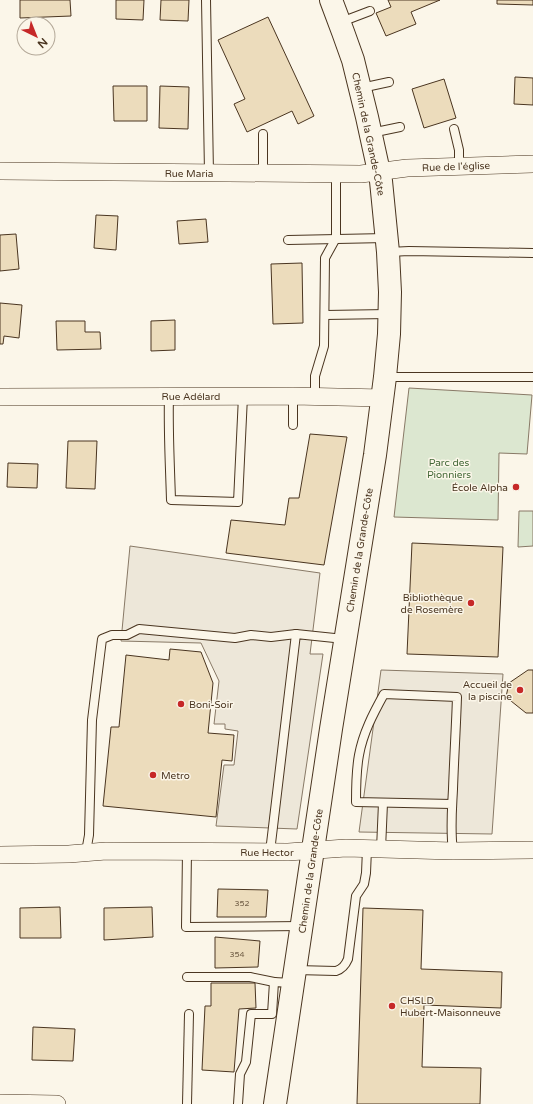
<svg xmlns="http://www.w3.org/2000/svg" width="533" height="1104" viewBox="0 0 533 1104" font-family="'Varela Round',sans-serif">
	<rect width="100%" height="100%" fill="#fbf6e9"/>
	<g fill="#dce7d0" stroke="#887966">
		<path d="M 409,388 L 532,395 L 527,454 L 499,453 L 498,520 L 394,517 Z"/>
		<path d="M 519,511 L 533,511 L 533,546 L 518,547 Z"/>
	</g>
	<g fill="#ede7d9" stroke="#887966">
		<path d="M 130,546 L 320,573 L 310,654 L 323,654 L 297,829 L 216,826 L 224,765 L 234,765 L 238,731 L 225,729 L 225,724 L 214,724 L 219,681 L 201,643 L 121,641 Z"/>
		<path d="M 381,670 L 503,674 L 492,834 L 359,832 Z"/>
	</g>
	<g fill="#ecdcbc" stroke="#4a3520">
		<path d="M 20,0 L 70,0 L 71,16 L 20,18 Z"/>
		<path d="M 116,0 L 144,0 L 143,20 L 116,19 Z"/>
		<path d="M 161,0 L 189,0 L 188,21 L 160,20 Z"/>
		<path d="M 388,0 L 440,0 L 411,12 L 416,24 L 386,36 L 376,13 L 391,7 Z"/>
		<path d="M 497,0 L 533,0 L 533,5 L 497,4 Z"/>
		<path d="M 268,17 L 314,116 L 298,124 L 292,111 L 247,132 L 234,104 L 245,99 L 218,40 Z"/>
		<path d="M 515,77 L 533,78 L 533,105 L 514,104 Z"/>
		<path d="M 444,79 L 456,118 L 424,128 L 412,89 Z"/>
		<path d="M 113,86 L 147,86 L 147,121 L 114,121 Z"/>
		<path d="M 160,86 L 189,87 L 188,129 L 159,128 Z"/>
		<path d="M 96,215 L 118,216 L 116,250 L 94,248 Z"/>
		<path d="M 206,219 L 208,242 L 179,244 L 177,221 Z"/>
		<path d="M 16,234 L 19,269 L 0,271 L 0,235 Z"/>
		<path d="M 302,263 L 303,323 L 273,324 L 271,264 Z"/>
		<path d="M 0,303 L 22,305 L 19,338 L 4,336 L 3,344 L 0,344 Z"/>
		<path d="M 175,320 L 175,350 L 151,351 L 151,321 Z"/>
		<path d="M 56,321 L 85,321 L 85,332 L 100,332 L 101,349 L 57,350 Z"/>
		<path d="M 310,434 L 347,437 L 324,565 L 226,553 L 231,520 L 285,525 L 289,498 L 299,498 Z"/>
		<path d="M 68,441 L 97,441 L 95,489 L 66,488 Z"/>
		<path d="M 8,463 L 38,464 L 37,488 L 7,487 Z"/>
		<path d="M 412,543 L 503,547 L 498,657 L 407,654 Z"/>
		<path d="M 170,649 L 201,652 L 213,683 L 208,733 L 234,735 L 232,761 L 222,760 L 216,817 L 103,806 L 111,727 L 119,727 L 126,655 L 169,660 Z"/>
		<path d="M 528,670 L 533,670 L 533,713 L 526,713 L 506,697 L 509,683 Z"/>
		<path d="M 218,889 L 268,890 L 266,917 L 217,917 Z"/>
		<path d="M 60,907 L 61,938 L 20,938 L 20,908 Z"/>
		<path d="M 152,907 L 153,937 L 104,940 L 104,908 Z"/>
		<path d="M 363,908 L 423,910 L 421,969 L 502,972 L 501,1008 L 424,1005 L 422,1067 L 481,1068 L 480,1104 L 357,1104 Z"/>
		<path d="M 215,937 L 260,941 L 258,967 L 215,968 Z"/>
		<path d="M 211,983 L 255,983 L 256,1008 L 239,1009 L 234,1072 L 202,1070 L 205,1006 L 211,1006 Z"/>
		<path d="M 33,1027 L 75,1029 L 73,1061 L 32,1060 Z"/>
	</g>
	<g fill="none" stroke-linecap="round" stroke-linejoin="round">
		<g stroke="#4a3520" stroke-width="10">
			<g id="lane">
				<path d="M 206,0 L 209,173"/>
				<path d="M 341,22 L 370,11"/>
				<path d="M 361,88 L 389,82"/>
				<path d="M 454,129 L 459,150 L 459,166"/>
				<path d="M 371,133 L 400,127"/>
				<path d="M 263,173 L 263,134"/>
				<path d="M 288,240 L 386,238"/>
				<path d="M 389,252 L 409,251 L 533,253"/>
				<path d="M 325,315 L 388,314"/>
				<path d="M 386,377 L 533,377"/>
				<path d="M 169,396 C 168,431 170,465 171,500 L 238,502 L 243,396"/>
				<path d="M 315,397 L 315,376 L 324,346 L 325,258 L 336,238 L 336,174"/>
				<path d="M 293,425 L 293,396"/>
				<path d="M 452,804 L 356,802 C 356,787 356,771 359,755 C 363,733 373,714 384,694 L 457,697 C 456,728 454,759 453,789 C 452,810 450,830 453,851"/>
				<path d="M 381,849 L 383,803"/>
				<path d="M 187,851 L 186,927 L 301,926"/>
				<path d="M 86,852 L 89,835 L 92,720 L 102,639 L 112,635 L 127,635 L 139,629 L 235,638 L 251,635 L 271,637 L 296,634"/>
				<path d="M 270,852 L 296,634 L 344,639"/>
				<path d="M 296,970 L 336,971 C 342,969 345,966 348,959 L 356,896 L 364,884 L 366,873 L 367,849"/>
				<path d="M 187,977 L 250,977 L 274,982"/>
				<path d="M 187,1104 L 189,1014"/>
				<path d="M 238,1104 L 240,1074 L 246,1062 L 251,1014 L 272,1014 L 274,982 L 292,983"/>
			</g>
		</g>
		<g stroke="#4a3520" stroke-width="18">
			<g id="street">
				<path d="M 0,171 L 361,174 L 407,168 L 533,164"/>
				<path d="M 0,397 L 293,396 L 383,398"/>
				<path d="M 0,855 L 69,854 L 106,851 L 288,852 L 346,848 L 453,851 L 533,850"/>
				<path d="M 0,1103 L 57,1104"/>
			</g>
		</g>
		<g stroke="#4a3520" stroke-width="24">
			<path id="secondary" d="M 275,1104 L 331,729 L 375,455 L 385,377 L 389,334 L 390,292 L 388,252 L 381,181 L 367,117 L 353,60 L 343,32 L 331,0"/>
		</g>
		<use href="#lane" stroke="#fbf6e9" stroke-width="8"/>
		<use href="#street" stroke="#fbf6e9" stroke-width="17"/>
		<use href="#secondary" stroke="#fbf6e9" stroke-width="22"/>
	</g>
	<g fill="#c62828" stroke="#fbf6e9" stroke-width="1.5">
		<circle cx="516" cy="487" r="4"/>
		<circle cx="471" cy="603" r="4"/>
		<circle cx="520" cy="690" r="4"/>
		<circle cx="181" cy="704" r="4"/>
		<circle cx="153" cy="775" r="4"/>
		<circle cx="392" cy="1006" r="4"/>
	</g>
	<g text-anchor="middle" stroke-width="3" stroke-linejoin="round" paint-order="stroke">
		<g font-size="8" fill="#725f47">
			<text x="242" y="906">352</text>
			<text x="237" y="957">354</text>
		</g>
		<g font-size="10" fill="#4a3520" stroke="#fbf6e9">
			<text transform="translate(369 134) rotate(78)" y="4">Chemin de la Grande-Côte</text>
			<text transform="translate(456 166) rotate(-2)" y="4">Rue de l'église</text>
			<text x="189" y="177">Rue Maria</text>
			<text x="191" y="400">Rue Adélard</text>
			<text transform="translate(359 550) rotate(-81)" y="4">Chemin de la Grande-Côte</text>
			<text x="267" y="856">Rue Hector</text>
			<text transform="translate(310 871) rotate(-82)" y="4">Chemin de la Grande-Côte</text>
		</g>
		<g font-size="10" fill="#436837" stroke="#fbf6e9">
			<text x="449" y="466">Parc des<tspan x="449" dy="12">Pionniers</tspan></text>
		</g>
		<g font-size="10" fill="#4a3520" stroke="#fbf6e9" text-anchor="end">
			<text x="508" y="491">École Alpha</text>
			<text x="463" y="601">Bibliothèque<tspan x="463" dy="12">de Rosemère</tspan></text>
			<text x="512" y="688">Accueil de<tspan x="512" dy="12">la piscine</tspan></text>
			<text x="189" y="708" text-anchor="start">Boni-Soir</text>
			<text x="161" y="779" text-anchor="start">Metro</text>
			<text x="400" y="1004" text-anchor="start">CHSLD<tspan x="400" dy="12">Hubert-Maisonneuve</tspan></text>
		</g>
	</g>
	<g transform="translate(36 36) rotate(137)"><circle r="19" fill="#fbf6e9" stroke="#b4a999"/>
	<path d="M0-3L7 15L0 10L-7 15Z" fill="#c62828"/>
	<text y="-6" font-size="11" font-weight="bold" text-anchor="middle" fill="#4a3520">N</text>
	</g>
</svg>
